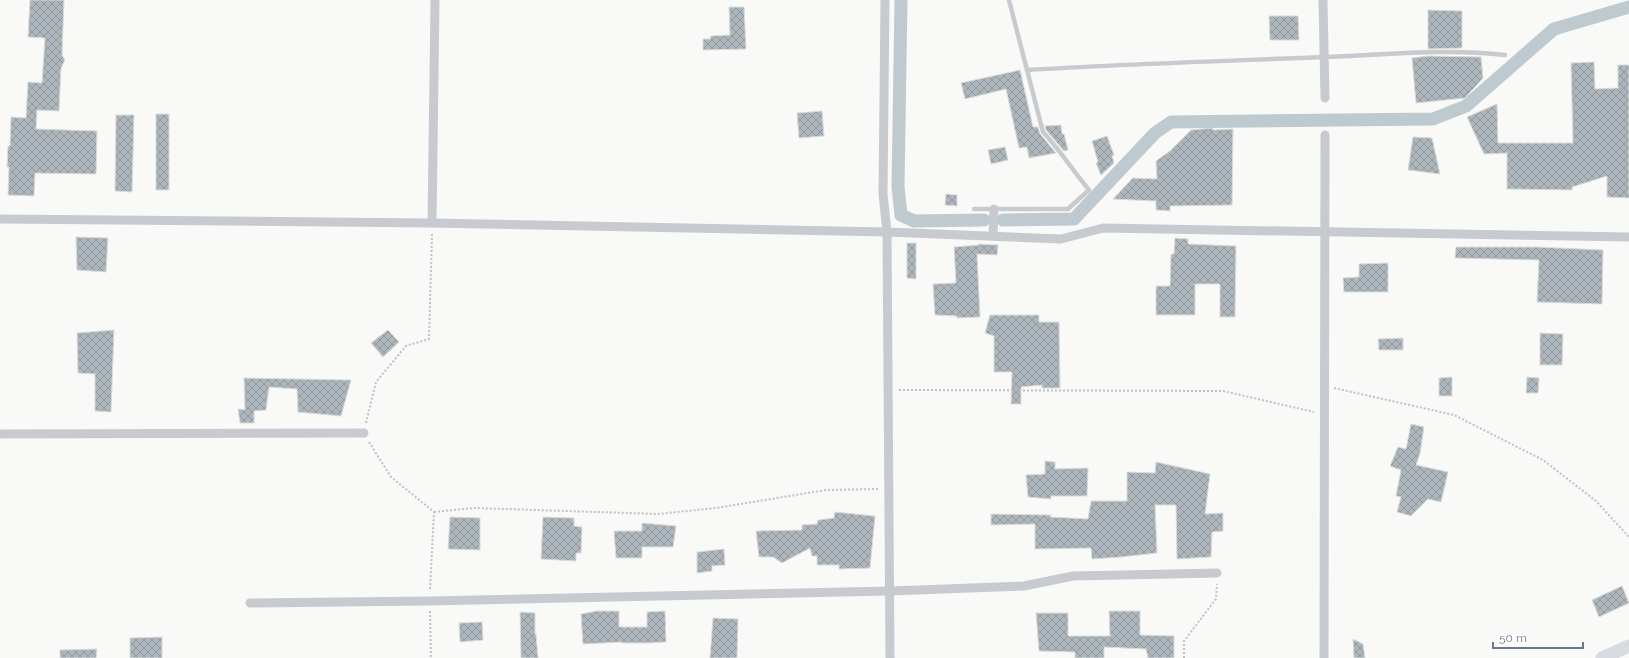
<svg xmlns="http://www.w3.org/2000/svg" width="1629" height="658" viewBox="0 0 1629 658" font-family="Raleway,sans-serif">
	<defs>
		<pattern id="building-cross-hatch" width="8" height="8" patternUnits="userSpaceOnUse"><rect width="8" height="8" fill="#adb6bc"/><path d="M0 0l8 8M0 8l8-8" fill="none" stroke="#91999f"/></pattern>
	</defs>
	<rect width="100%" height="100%" fill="#f9faf7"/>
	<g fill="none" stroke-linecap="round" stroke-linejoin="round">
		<g stroke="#bfcad0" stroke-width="13">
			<path d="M 901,0 L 898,187 L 901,215 L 914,221 L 984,220"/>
			<path d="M 1003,220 L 1074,219 L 1155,133 L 1171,122 L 1433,119 L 1466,106 L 1554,29 L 1629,7"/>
		</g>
	</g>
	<g fill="url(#building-cross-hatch)" stroke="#dbdcd9">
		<path d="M 30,0 L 64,0 L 62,55 L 65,60 L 61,68 L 59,111 L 37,110 L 36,129 L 97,131 L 96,174 L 35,173 L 34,196 L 8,195 L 9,167 L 7,167 L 8,146 L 10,146 L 11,117 L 26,118 L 28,82 L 42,83 L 45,38 L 28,37 Z"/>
		<path d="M 729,7 L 744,7 L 746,49 L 703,50 L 703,39 L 710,39 L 711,36 L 730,35 Z"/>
		<path d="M 1428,10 L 1462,11 L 1462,48 L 1428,49 Z"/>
		<path d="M 1269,16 L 1298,16 L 1299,40 L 1270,40 Z"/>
		<path d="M 1428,56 L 1481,57 L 1483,78 L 1465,98 L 1416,103 L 1412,58 Z"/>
		<path d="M 1594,62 L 1595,89 L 1618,88 L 1618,65 L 1629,65 L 1629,198 L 1607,197 L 1607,176 L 1572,187 L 1572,190 L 1507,189 L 1507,153 L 1484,154 L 1467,117 L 1497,104 L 1498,143 L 1573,143 L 1571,63 Z"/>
		<path d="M 1020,70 L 1033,127 L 1038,127 L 1040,134 L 1056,153 L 1029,158 L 1027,147 L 1019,148 L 1006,89 L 965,99 L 961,83 Z"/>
		<path d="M 822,111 L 824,136 L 799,138 L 797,113 Z"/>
		<rect x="156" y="114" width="13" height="76"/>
		<path d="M 116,115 L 134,115 L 132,192 L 115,191 Z"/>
		<path d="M 1061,125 L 1062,134 L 1064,134 L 1068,150 L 1064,151 L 1046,130 L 1045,126 Z"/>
		<path d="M 1213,128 L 1213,130 L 1233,129 L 1232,205 L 1170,206 L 1170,211 L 1156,210 L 1156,201 L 1113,199 L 1133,178 L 1157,179 L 1156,161 L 1170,151 L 1191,130 Z"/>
		<path d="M 1107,136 L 1114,155 L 1112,156 L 1114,163 L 1101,175 L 1096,163 L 1098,162 L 1092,141 Z"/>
		<path d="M 1413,137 L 1432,138 L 1440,174 L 1408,170 Z"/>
		<path d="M 1005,147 L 1008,160 L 991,164 L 988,150 Z"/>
		<path d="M 946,194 L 957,195 L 957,206 L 945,205 Z"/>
		<path d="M 76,237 L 108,238 L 106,272 L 77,270 Z"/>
		<path d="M 1175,238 L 1188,239 L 1188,244 L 1236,246 L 1235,317 L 1220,317 L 1220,284 L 1195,284 L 1195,315 L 1156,315 L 1156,286 L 1170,286 L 1171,254 L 1174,254 Z"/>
		<path d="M 907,243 L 916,243 L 916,279 L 907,278 Z"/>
		<path d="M 979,244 L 998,245 L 997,255 L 977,254 L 980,317 L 957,318 L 957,316 L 935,315 L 933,284 L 956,283 L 954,247 L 979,245 Z"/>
		<path d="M 1456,247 L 1537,247 L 1603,250 L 1602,304 L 1537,302 L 1539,260 L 1455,258 Z"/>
		<path d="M 1388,263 L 1388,292 L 1344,292 L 1343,278 L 1359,277 L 1359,264 Z"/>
		<path d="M 990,315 L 1039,315 L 1039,322 L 1059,322 L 1060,388 L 1042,388 L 1042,385 L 1021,387 L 1021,404 L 1011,404 L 1012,372 L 994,372 L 994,336 L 985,333 Z"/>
		<path d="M 114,330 L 111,412 L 95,411 L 95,374 L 78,373 L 77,333 Z"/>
		<path d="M 388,330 L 399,342 L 383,357 L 371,343 Z"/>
		<path d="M 1540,333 L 1563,334 L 1562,365 L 1540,365 Z"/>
		<path d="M 1403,338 L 1403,350 L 1379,350 L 1378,339 Z"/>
		<path d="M 1452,377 L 1452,396 L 1439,396 L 1439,378 Z"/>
		<path d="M 1527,377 L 1539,378 L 1538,393 L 1526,393 Z"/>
		<path d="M 244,378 L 297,379 L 351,380 L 341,416 L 298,412 L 297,389 L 269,387 L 266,410 L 254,411 L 254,423 L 240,423 L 238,409 L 245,410 Z"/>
		<path d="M 1411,424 L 1424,427 L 1420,453 L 1416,465 L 1448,472 L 1441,502 L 1428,499 L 1411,516 L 1397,512 L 1401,497 L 1396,496 L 1401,470 L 1390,466 L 1398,447 L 1406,449 Z"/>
		<path d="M 1045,461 L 1055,462 L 1055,469 L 1088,468 L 1087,496 L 1051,496 L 1051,499 L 1028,497 L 1026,475 L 1045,474 Z"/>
		<path d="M 1156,462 L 1210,474 L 1205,514 L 1223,513 L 1223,531 L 1212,532 L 1211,557 L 1177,559 L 1176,505 L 1155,505 L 1157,553 L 1121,557 L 1092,559 L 1091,548 L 1035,549 L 1035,524 L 991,525 L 991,514 L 1051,515 L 1050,517 L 1088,519 L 1091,501 L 1127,501 L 1127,472 L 1155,473 Z"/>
		<path d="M 835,512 L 875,516 L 870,568 L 839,569 L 839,565 L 817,565 L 817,556 L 812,556 L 810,548 L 782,563 L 773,557 L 759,557 L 756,531 L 802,530 L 802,525 L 817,524 L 818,520 L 834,518 Z"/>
		<path d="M 450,517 L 480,518 L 480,550 L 448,549 Z"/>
		<path d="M 543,517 L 574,518 L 574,526 L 582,527 L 581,553 L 576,553 L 576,561 L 541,559 Z"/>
		<path d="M 642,523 L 676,526 L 673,547 L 642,547 L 642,558 L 616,558 L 614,531 L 642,531 Z"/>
		<path d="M 724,549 L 725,565 L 712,566 L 712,571 L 697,573 L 697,552 Z"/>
		<path d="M 1622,586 L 1629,603 L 1599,617 L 1592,600 Z"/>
		<path d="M 597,611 L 619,611 L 619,627 L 647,627 L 647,612 L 665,611 L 666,642 L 648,643 L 622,643 L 622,642 L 583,644 L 581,614 Z"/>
		<path d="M 1109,611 L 1140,611 L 1140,635 L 1174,636 L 1174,658 L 1148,658 L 1146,649 L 1104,647 L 1104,658 L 1075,658 L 1075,652 L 1039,651 L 1036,613 L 1068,613 L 1068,636 L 1110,636 Z"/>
		<path d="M 520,612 L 535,613 L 535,634 L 536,634 L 538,658 L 521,658 Z"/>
		<path d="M 713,618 L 738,619 L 737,657 L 735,658 L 710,658 Z"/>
		<path d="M 482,622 L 483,640 L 460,642 L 459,623 Z"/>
		<path d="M 162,637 L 162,658 L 130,658 L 130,638 Z"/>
		<path d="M 1353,639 L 1363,644 L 1365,658 L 1354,658 Z"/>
		<path d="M 97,649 L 96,658 L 60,658 L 60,650 Z"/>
	</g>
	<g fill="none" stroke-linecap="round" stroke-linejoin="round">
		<g stroke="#bec1c4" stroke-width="2" stroke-dasharray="2 2" stroke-linecap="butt">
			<path d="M 1334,388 L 1454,415 L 1543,460 L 1596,501 L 1629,537"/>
			<path d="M 899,390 L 1223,391 L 1314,412"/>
			<path d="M 366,423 L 376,382 L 406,346 L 429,339 L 432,234"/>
			<path d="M 369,442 L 391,477 L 434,512 L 430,590"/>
			<path d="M 434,512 L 474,508 L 658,514 L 716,508 L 826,490 L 878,489"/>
			<path d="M 430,611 L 431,658"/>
			<path d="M 1184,658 L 1184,641 L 1216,599 L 1217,584"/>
		</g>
		<g stroke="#c7cbcf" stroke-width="4.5">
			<path d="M 1027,70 C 1126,64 1225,61 1324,57 C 1384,55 1445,48 1505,55"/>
			<path d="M 974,209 L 1068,209 L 1089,190 C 1073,171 1060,150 1043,132 L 1009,0"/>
		</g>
		<g stroke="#c7cbcf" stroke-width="9">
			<path d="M 885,0 L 883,194 L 887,232 L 890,658"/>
			<path d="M 1323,0 L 1325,98"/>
			<path d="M 0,219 L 432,223 L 887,232 L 1061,239 L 1103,228 L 1629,237"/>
			<path d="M 432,223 L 435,0"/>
			<path d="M 993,236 L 994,209"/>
			<path d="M 0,434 L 364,433"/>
			<path d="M 250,603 L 430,601 L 890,591 L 1024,586 L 1073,576 L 1217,573"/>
			<path d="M 1324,658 L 1325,135"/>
		</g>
		<path stroke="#d8dce0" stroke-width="13" d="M 1602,658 L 1629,646"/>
	</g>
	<path d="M1493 642v6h90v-6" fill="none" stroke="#67788a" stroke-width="2"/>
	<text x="1499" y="642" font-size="12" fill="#67788a" stroke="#ffffff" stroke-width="3" paint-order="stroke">50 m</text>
</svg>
